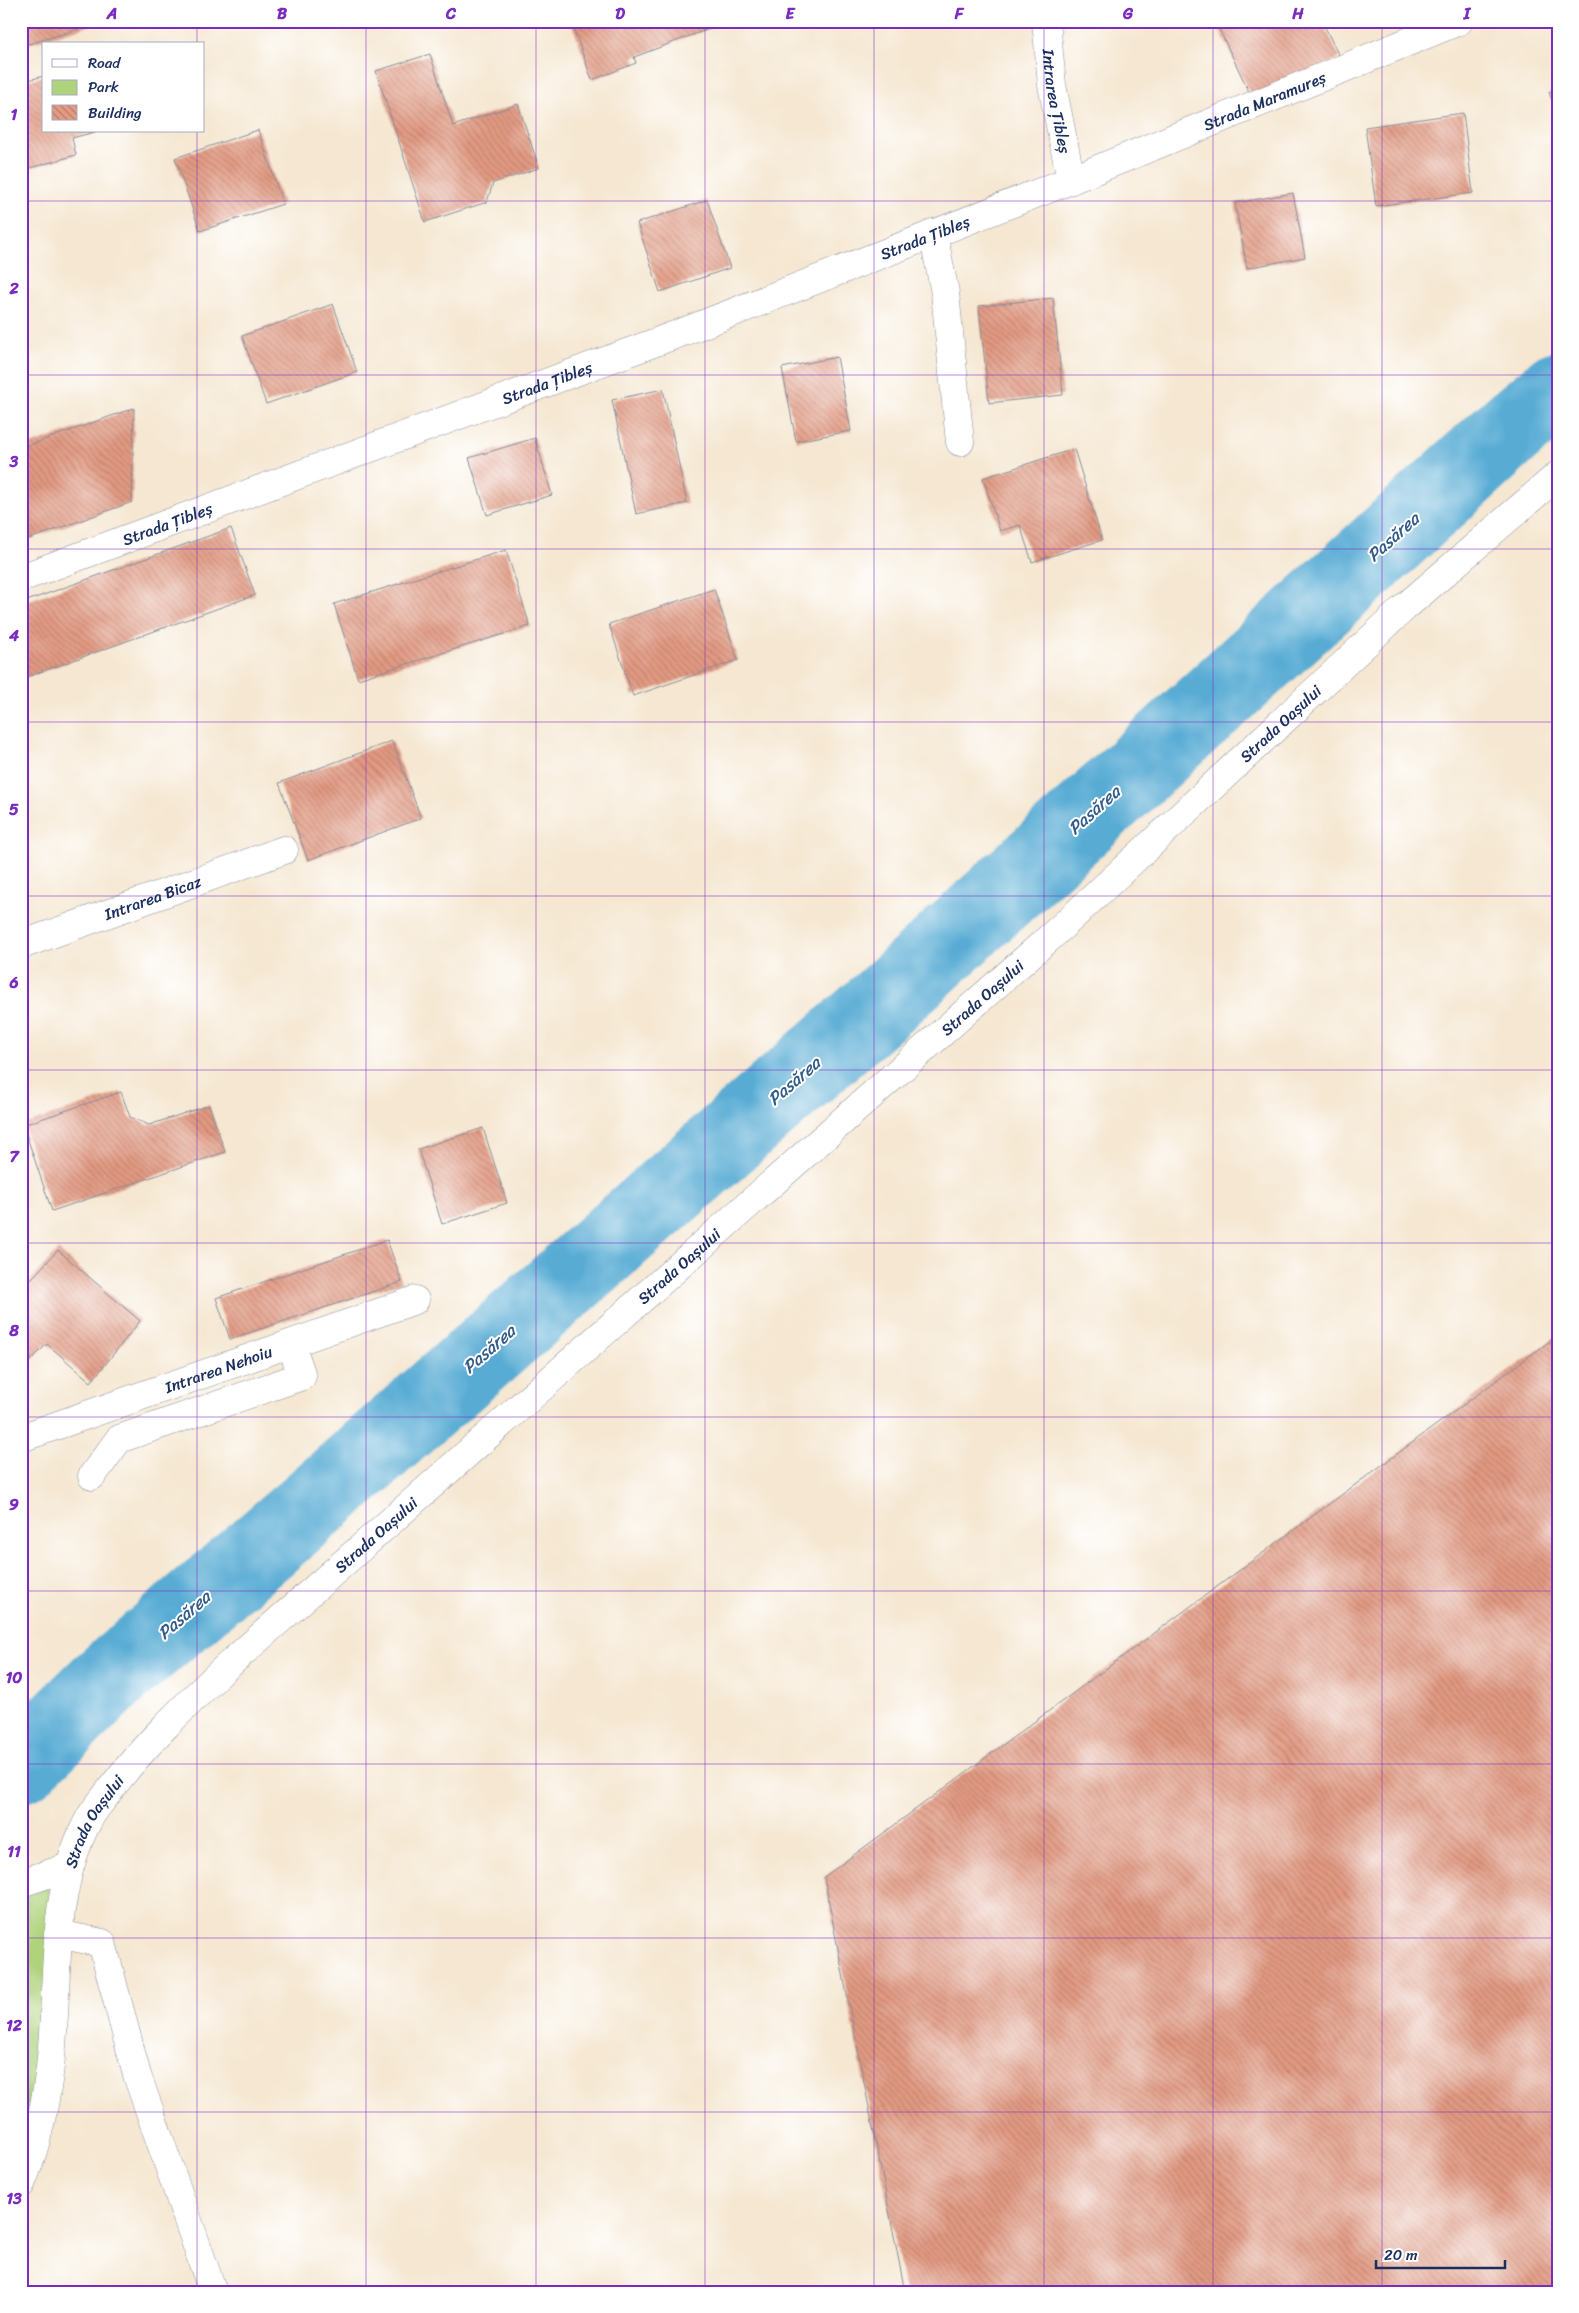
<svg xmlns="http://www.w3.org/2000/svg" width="1579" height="2313" viewBox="0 0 1579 2313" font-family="Sriracha,sans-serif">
	<defs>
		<pattern id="building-back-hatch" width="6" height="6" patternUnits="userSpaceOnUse" patternTransform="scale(1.25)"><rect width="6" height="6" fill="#e39a82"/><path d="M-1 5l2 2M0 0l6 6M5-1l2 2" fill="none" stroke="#b77e6e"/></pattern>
	</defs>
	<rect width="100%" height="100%" fill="#fff"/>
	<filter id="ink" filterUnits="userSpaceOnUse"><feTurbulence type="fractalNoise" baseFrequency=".02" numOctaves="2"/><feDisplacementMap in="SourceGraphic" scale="10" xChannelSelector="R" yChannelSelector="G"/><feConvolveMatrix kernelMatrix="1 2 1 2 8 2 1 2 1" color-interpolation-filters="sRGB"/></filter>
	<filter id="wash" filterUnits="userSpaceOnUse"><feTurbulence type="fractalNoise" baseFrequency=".0096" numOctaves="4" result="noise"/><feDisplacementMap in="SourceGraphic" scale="20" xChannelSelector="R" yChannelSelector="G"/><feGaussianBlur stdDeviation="1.12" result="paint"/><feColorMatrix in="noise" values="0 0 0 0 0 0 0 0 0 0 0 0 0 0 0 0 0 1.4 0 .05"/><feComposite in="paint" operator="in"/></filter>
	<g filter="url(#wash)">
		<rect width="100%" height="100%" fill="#f5e7d1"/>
		<path fill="#afd37c" stroke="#65816d" d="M 69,1867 L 21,2184 L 21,1883 Z"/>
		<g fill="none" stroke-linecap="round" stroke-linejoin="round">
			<path stroke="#59acd4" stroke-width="78" d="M 21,1764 L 102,1685 L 305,1511 L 886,1000 L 1512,428 L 1558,390"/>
		</g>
		<g id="blocks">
			<g fill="url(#building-back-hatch)">
				<path d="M 21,21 L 101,21 L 101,22 L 29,44 L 21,39 Z"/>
				<path d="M 571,21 L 730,21 L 634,57 L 636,63 L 592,80 Z"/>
				<path d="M 1235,21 L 1322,21 L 1340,58 L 1253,100 L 1219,29 Z"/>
				<path d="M 430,54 L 453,126 L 518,104 L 539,168 L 493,183 L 487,202 L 425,222 L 376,71 Z"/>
				<path d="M 44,76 L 44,131 L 95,132 L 72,138 L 76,155 L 23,170 L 21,163 L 21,82 Z"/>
				<path d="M 1558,89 L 1558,116 L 1549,92 Z"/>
				<path d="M 1463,113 L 1473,193 L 1376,206 L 1365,127 Z"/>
				<path d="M 258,130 L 283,204 L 200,231 L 175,158 Z"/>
				<path d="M 1293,193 L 1305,257 L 1247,268 L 1235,203 Z"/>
				<path d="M 707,200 L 730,268 L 660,292 L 637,223 Z"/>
				<path d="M 1053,298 L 1063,395 L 989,403 L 979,306 Z"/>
				<path d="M 333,304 L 357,372 L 266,404 L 242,336 Z"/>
				<path d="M 837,357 L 851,431 L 796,441 L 782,368 Z"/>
				<path d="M 663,389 L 687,503 L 636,514 L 612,400 Z"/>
				<path d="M 134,408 L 132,502 L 21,542 L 21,448 Z"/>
				<path d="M 535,438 L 552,495 L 487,515 L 469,458 Z"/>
				<path d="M 1074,449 L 1102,540 L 1032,562 L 1020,525 L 1000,531 L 983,478 Z"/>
				<path d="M 231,528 L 255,595 L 21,679 L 21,603 Z"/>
				<path d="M 506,550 L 530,626 L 358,679 L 334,604 Z"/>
				<path d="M 714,589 L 738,660 L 633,696 L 609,624 Z"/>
				<path d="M 392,741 L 421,818 L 308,860 L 279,783 Z"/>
				<path d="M 121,1092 L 130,1117 L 149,1125 L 209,1105 L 225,1152 L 52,1211 L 23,1125 Z"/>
				<path d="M 483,1128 L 507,1203 L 442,1224 L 418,1149 Z"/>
				<path d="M 387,1240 L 402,1282 L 230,1339 L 216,1298 Z"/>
				<path d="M 58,1250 L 140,1321 L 91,1382 L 47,1344 L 21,1370 L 21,1290 Z"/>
				<path d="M 1558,1335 L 1558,2292 L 905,2292 L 824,1877 Z"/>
			</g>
		</g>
	</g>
	<g filter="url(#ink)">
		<use href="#blocks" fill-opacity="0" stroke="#888b98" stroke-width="1"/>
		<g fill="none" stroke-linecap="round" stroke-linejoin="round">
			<g stroke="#888b98" stroke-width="29">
				<g id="minor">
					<path id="s1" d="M 1046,21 L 1052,85 L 1071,180"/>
					<path d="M 933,233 L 945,293 L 960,442"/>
					<path id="s2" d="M 21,578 L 683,332 L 1071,180 L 1459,21"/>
					<path id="s3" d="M 21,945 L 284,850"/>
					<path id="s4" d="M 21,1438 L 415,1300"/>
					<path d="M 92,1476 L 119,1439 L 302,1376 L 291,1344"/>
					<path d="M 21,1883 L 69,1867"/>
					<path d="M 58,1934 L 102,1943 L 137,2075 L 213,2292"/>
					<path id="s5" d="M 21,2184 C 37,2147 45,2106 50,2067 C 60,1985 48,1897 88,1821 C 93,1810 103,1800 110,1790 C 144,1745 184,1707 224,1669 L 1066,923 L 1404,608 L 1558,475"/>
				</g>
			</g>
			<use href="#minor" stroke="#fff" stroke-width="28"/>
		</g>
	</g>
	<path fill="none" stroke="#7b2cbf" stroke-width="1" stroke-opacity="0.55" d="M 197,21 L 197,44M 366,21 L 366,2292M 536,21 L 536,2292M 705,21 L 705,2292M 874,21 L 874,2292M 1044,21 L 1044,2292M 1213,21 L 1213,2292M 1382,21 L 1382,2292M 197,131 L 197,2292M 21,201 L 1558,201M 21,375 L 1558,375M 21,549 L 1558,549M 21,722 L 1558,722M 21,896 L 1558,896M 21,1070 L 1558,1070M 21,1243 L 1558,1243M 21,1417 L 1558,1417M 21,1591 L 1558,1591M 21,1764 L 1558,1764M 21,1938 L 1558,1938M 21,2112 L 1558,2112"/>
	<g text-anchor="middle" stroke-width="4" stroke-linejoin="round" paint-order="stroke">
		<g font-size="16" fill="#1b2f5e" stroke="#fff">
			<text dy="6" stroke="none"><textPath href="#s2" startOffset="1332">Strada Maramureș</textPath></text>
			<text dy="6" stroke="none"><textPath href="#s1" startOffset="81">Intrarea Țibleș</textPath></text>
			<text dy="6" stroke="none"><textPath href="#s2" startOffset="966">Strada Țibleș</textPath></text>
			<text dy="6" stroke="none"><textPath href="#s2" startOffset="561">Strada Țibleș</textPath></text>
			<text dy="6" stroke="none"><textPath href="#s2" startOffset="156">Strada Țibleș</textPath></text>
			<text dy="6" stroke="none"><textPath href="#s5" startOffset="1994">Strada Oașului</textPath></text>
			<text dy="6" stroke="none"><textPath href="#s3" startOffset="140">Intrarea Bicaz</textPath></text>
			<text dy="6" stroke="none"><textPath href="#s5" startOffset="1589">Strada Oașului</textPath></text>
			<text dy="6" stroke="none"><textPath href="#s5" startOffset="1184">Strada Oașului</textPath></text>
			<text dy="6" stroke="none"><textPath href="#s4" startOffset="209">Intrarea Nehoiu</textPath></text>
			<text dy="6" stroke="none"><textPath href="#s5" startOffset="779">Strada Oașului</textPath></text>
			<text dy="6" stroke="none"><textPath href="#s5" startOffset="374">Strada Oașului</textPath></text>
		</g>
		<g font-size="18" font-style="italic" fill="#315b87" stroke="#fff">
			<text transform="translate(1393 537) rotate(-42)" y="6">Pasărea</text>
			<text transform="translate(1094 810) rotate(-42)" y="6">Pasărea</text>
			<text transform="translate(794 1081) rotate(-41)" y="6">Pasărea</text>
			<text transform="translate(489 1349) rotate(-41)" y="6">Pasărea</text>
			<text transform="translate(184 1615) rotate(-41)" y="6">Pasărea</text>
		</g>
	</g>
	<rect width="1579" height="2313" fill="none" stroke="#fff" stroke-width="55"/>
	<rect x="42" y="42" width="162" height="90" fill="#ffffff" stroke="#a4acbf"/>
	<rect x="52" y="59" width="25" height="8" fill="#ffffff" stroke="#a4acbf"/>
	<text x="88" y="68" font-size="15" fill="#1b2f5e">Road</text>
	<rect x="52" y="80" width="25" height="15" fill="#afd37c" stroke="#a4acbf"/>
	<text x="88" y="92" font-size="15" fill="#1b2f5e">Park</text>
	<rect x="52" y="105" width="25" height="15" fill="url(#building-back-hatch)" stroke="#a4acbf"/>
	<text x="88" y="118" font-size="15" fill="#1b2f5e">Building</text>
	<path d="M1376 2260v8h129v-8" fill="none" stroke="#1b2f5e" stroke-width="2.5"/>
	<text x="1384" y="2260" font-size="15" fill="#1b2f5e" stroke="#ffffff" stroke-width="4" paint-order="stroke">20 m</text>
	<rect x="28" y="28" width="1524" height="2258" fill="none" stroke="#7b2cbf" stroke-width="2"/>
	<g font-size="16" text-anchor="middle" font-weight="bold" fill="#7b2cbf">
		<text x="112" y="19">A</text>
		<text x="282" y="19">B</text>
		<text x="451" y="19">C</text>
		<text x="620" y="19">D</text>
		<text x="790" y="19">E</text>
		<text x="959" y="19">F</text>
		<text x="1128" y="19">G</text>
		<text x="1298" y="19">H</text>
		<text x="1467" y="19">I</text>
		<text x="14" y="120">1</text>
		<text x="14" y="294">2</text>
		<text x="14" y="467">3</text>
		<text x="14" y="641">4</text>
		<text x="14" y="815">5</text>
		<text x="14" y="988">6</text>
		<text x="14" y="1162">7</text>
		<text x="14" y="1336">8</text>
		<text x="14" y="1510">9</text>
		<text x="14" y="1683">10</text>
		<text x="14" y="1857">11</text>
		<text x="14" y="2031">12</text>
		<text x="14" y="2204">13</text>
	</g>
</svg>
